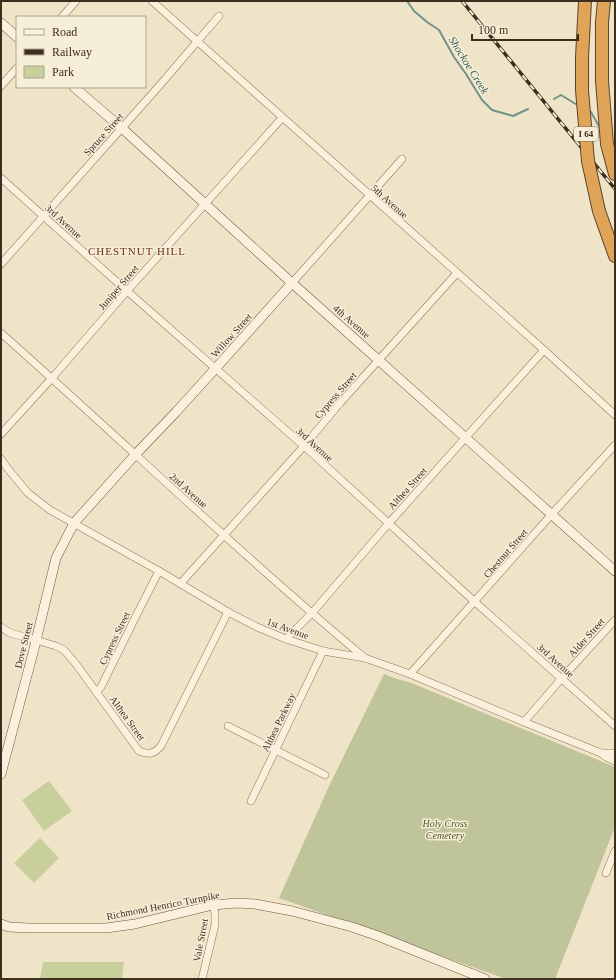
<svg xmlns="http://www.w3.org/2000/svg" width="616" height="980" viewBox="0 0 616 980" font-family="'Times New Roman',serif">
	<rect width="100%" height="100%" fill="#f0e4c8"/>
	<g fill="#c9cf9b">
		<path d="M 49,781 L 72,811 L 44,831 L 22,800 Z"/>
		<path d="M 40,838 L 59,858 L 34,883 L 14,863 Z"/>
		<path d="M 43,962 L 124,962 L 122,979 L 40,979 Z"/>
	</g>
	<path fill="#bfc49a" d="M 384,674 L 397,679 L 409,682 L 615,767 L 615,827 L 555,979 L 506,979 L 279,898 L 329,786 Z"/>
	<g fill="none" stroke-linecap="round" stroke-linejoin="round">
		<g stroke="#6f938a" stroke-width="2">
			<path d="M 407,1 L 414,11 L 427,22 L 439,30 L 454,57 L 466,74 L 482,100 L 492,110 L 513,116 L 528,109"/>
			<path d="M 554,99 L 561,95 L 579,106"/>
			<path d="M 588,111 L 591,112 L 601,130"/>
		</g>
		<g stroke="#8d765c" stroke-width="8">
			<g id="street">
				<path d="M 152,1 L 544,350 L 615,415"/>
				<path d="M 62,17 L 76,1"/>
				<path d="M 1,86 L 17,68"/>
				<path d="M 1,178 L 127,291 L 304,446 L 475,602 L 615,726"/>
				<path d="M 1,264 L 160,85 L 219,16"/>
				<path d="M 292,283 L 402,159"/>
				<path d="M 1,333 C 123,441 240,554 365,658"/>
				<path d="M 1,434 L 52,378 L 127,291 L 282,118"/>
				<path d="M 1,459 L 8,469 L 28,493 L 50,510 L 159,571 L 228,612 L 257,627 L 286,639 L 323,651 L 365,658 L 410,674 L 524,722 L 601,753 L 606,757 L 615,761"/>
				<path d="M 180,584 L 304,446 L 340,403 L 457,273"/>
				<path d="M 1,627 L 10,633 L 36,640 L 56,646 L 64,650 L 76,664 L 139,751 C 149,755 154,754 161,746 L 228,612"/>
				<path d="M 286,639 L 312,613 L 389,523 L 544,350"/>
				<path d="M 410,674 L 552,514 L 615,445"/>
				<path d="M 96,692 L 101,687 L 137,614 L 159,571"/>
				<path d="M 524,722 L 562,678 L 615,620"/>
				<path d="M 228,726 L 325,775"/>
				<path d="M 601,753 L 615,753"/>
				<path d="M 251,801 L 323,651"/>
				<path d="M 606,873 L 615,851"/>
				<path d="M 202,979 L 215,925 L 215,913 L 213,905"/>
			</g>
		</g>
		<g stroke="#6f573f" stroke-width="10">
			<g id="secondary">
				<path d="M 1,23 L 17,37"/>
				<path d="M 74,87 L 125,131 L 292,283 L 615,571"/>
				<path d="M 1,774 L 34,649 L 56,558 L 74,523 L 135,455 L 176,412 L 215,369 L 292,283"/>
				<path d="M 1,924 L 9,927 L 29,928 L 106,928 L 135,924 L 213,905 L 237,903 L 255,904 L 292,911 L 352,927 L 378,936 L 485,979"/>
			</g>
		</g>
		<g stroke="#5b4430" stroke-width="14">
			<g id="highway">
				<path d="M 604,1 L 602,22 L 602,81 L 607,144 L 615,174"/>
				<path d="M 582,57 L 585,1"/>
				<path d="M 599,211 L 615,256"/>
			</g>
		</g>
		<use href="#street" stroke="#faf1dc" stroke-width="7"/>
		<use href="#secondary" stroke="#faf1dc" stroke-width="9"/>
		<use href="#highway" stroke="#e0a458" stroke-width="12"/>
		<g stroke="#3d2e20" stroke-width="3.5">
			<path id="rail" d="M 462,1 L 615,189"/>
		</g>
		<use href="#rail" stroke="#f7eed8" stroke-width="2" stroke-dasharray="6" stroke-linecap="butt"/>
		<g stroke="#5b4430" stroke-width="14" stroke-linecap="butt">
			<path id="highway-bridge" d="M 582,57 L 582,90 L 588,161 L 599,211"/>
		</g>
		<use href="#highway-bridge" stroke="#e0a458" stroke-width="12"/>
	</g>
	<g text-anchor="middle" stroke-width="3" stroke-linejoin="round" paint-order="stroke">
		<rect fill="#f7eed8" stroke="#756857" stroke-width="1" x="574" y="127" width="24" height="14" rx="3"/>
		<g font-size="9" font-weight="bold" fill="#3d2e20">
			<text x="586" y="137">I 64</text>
		</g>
		<g font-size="10" fill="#3d2e20" stroke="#f7eed8">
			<text transform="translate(103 134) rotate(-48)" y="4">Spruce Street</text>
			<text transform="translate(390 201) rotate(42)" y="4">5th Avenue</text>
			<text transform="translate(64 221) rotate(42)" y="4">3rd Avenue</text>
			<text transform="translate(118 287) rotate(-49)" y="4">Juniper Street</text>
			<text transform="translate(352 321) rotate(41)" y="4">4th Avenue</text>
			<text transform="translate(231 335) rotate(-48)" y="4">Willow Street</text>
			<text transform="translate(335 395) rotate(-49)" y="4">Cypress Street</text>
			<text transform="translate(315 444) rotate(42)" y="4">3rd Avenue</text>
			<text transform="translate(407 488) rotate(-48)" y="4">Althea Street</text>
			<text transform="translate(189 490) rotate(42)" y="4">2nd Avenue</text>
			<text transform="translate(505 553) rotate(-49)" y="4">Chestnut Street</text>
			<text transform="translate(288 628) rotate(20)" y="4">1st Avenue</text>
			<text transform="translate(586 637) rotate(-48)" y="4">Alder Street</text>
			<text transform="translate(114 638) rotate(-64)" y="4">Cypress Street</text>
			<text transform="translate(23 645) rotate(-76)" y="4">Dove Street</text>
			<text transform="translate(556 660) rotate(42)" y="4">3rd Avenue</text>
			<text transform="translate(128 718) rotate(54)" y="4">Althea Street</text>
			<text transform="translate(278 722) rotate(-64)" y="4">Althea Parkway</text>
			<text transform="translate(163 905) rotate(-11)" y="4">Richmond Henrico Turnpike</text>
			<text transform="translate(200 940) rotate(-79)" y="4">Vale Street</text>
		</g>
		<g font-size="10" font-style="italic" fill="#4d5a26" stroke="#f7eed8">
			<text x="445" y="827">Holy Cross<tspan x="445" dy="12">Cemetery</tspan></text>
		</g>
		<g font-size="11" font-style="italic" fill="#2f5d5a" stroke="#f7eed8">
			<text transform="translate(469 65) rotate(58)" y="4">Shockoe Creek</text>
		</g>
		<g font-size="11" letter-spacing="1" fill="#6b2e1e" stroke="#f7eed8">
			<text x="137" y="255">CHESTNUT HILL</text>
		</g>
	</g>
	<rect width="616" height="980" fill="none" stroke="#3d2e20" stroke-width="4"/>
	<rect x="16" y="16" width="130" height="72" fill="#f7eed8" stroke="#ada18e"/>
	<rect x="24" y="29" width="20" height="6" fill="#faf1dc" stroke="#ada18e"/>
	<text x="52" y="36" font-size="12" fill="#3d2e20">Road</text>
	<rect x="24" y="49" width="20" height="6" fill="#3d2e20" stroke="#ada18e"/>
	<text x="52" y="56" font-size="12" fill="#3d2e20">Railway</text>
	<rect x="24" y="66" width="20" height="12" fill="#c9cf9b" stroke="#ada18e"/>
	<text x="52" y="76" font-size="12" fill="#3d2e20">Park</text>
	<path d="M472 34v6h106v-6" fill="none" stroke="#3d2e20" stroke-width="2"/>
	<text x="478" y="34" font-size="12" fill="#3d2e20" stroke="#f7eed8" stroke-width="3" paint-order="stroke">100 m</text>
</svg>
